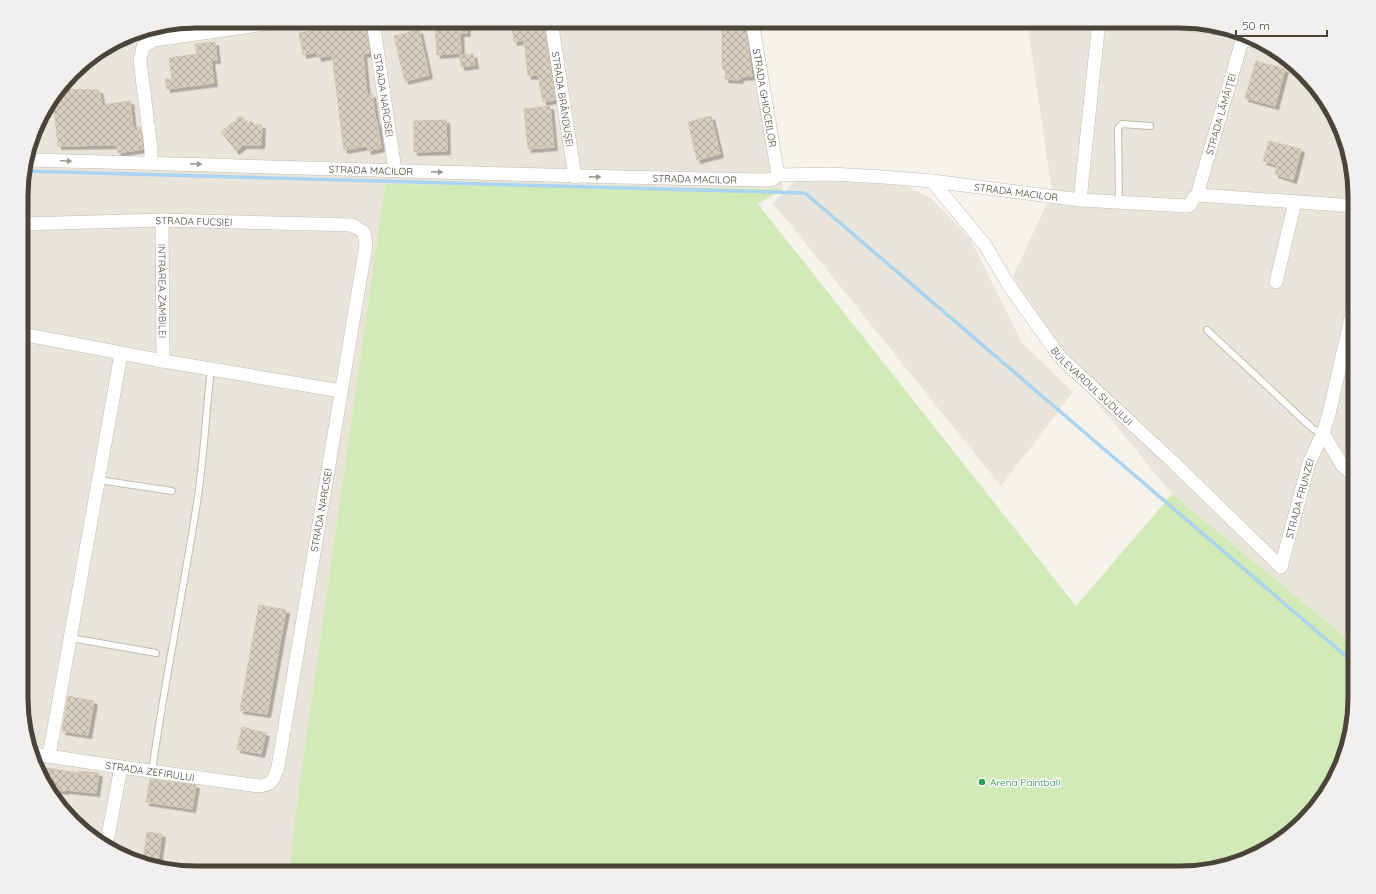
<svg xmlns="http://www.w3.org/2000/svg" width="1376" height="894" viewBox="0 0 1376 894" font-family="Quicksand,sans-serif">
	<defs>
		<pattern id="building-cross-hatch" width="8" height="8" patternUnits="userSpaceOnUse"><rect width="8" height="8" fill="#d8cfc1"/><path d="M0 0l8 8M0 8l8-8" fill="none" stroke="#b1aa9e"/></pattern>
		<filter id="shadow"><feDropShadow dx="3.5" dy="3.5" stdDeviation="0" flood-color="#0004"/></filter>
	</defs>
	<rect width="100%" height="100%" fill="#f6f3ec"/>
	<g fill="#eae5da">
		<path d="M 196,21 L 758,21 L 783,189 L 385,184 L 298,794 L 289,873 L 195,873 L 140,864 L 98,843 L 45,786 L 22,721 L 22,173 L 39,118 L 80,64 L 129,34 Z"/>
		<path d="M 1027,21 L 1181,21 L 1236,30 L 1278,51 L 1332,108 L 1355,184 L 1355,645 L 1172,494 L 1059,356 L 1013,277 L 1052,192 Z"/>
		<path d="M 879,171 L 932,199 L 971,240 L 1022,343 L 1073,392 L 1001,486 L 773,203 L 804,173 Z"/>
	</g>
	<path fill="#d2eab5" d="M 385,184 L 783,189 L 758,204 L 1076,606 L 1172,494 L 1355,645 L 1355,710 L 1346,754 L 1325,796 L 1267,850 L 1192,873 L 289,873 L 298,794 Z"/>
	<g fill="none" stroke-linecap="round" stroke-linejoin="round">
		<path stroke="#a9d4f2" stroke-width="3.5" d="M 23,171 L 805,193 L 1355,664"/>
	</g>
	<g fill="url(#building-cross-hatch)" stroke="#d3c7b4" filter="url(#shadow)">
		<path d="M 466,21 L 467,33 L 460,33 L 461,53 L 437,55 L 435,22 Z"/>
		<path d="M 511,21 L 543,21 L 555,100 L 543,102 L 538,75 L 528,76 L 524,40 L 514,42 Z"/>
		<path d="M 722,21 L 743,21 L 743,28 L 745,28 L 752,76 L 741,77 L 739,80 L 725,79 L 726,71 L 722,68 Z"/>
		<path d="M 365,22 L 370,53 L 363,54 L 367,95 L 372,94 L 376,122 L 377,122 L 381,148 L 368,151 L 367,146 L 344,150 L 332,55 L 318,58 L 317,52 L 303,55 L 299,33 Z"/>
		<path d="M 419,30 L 429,75 L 405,81 L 394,36 Z"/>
		<path d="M 215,42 L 217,60 L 211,60 L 214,83 L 167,89 L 165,79 L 172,79 L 169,58 L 197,54 L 195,44 Z"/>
		<path d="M 473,54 L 475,65 L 461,67 L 460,55 Z"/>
		<path d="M 1256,61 L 1285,69 L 1275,106 L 1245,98 Z"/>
		<path d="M 61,89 L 99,90 L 102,105 L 130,101 L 133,128 L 140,127 L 143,149 L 118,153 L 117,145 L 58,146 L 53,100 Z"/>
		<path d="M 550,106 L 554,147 L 528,149 L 524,109 Z"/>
		<path d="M 241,116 L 248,124 L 251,121 L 255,125 L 262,125 L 261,145 L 243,145 L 236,151 L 221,132 Z"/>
		<path d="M 711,116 L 720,154 L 697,160 L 688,122 Z"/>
		<path d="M 446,120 L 447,151 L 414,152 L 414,121 Z"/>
		<path d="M 1269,141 L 1301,149 L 1293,180 L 1275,174 L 1277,165 L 1263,161 Z"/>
		<path d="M 259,605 L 286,610 L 267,714 L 240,710 Z"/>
		<path d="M 68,696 L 94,701 L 88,735 L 62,731 Z"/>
		<path d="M 242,727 L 266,733 L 261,754 L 237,749 Z"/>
		<path d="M 47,768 L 78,773 L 79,771 L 99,773 L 96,793 L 66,790 L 65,791 L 46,788 L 44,784 Z"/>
		<path d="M 150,779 L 196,785 L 192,809 L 146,802 Z"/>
		<path d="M 147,832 L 162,834 L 158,862 L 143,860 Z"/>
	</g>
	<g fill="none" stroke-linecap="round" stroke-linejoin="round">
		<g stroke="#c2bbae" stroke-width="8">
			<g id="lane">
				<path d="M 1119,202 L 1118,128 L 1122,124 L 1150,126"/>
				<path d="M 1207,330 L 1313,429 L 1323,433"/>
				<path d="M 99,480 L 172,491"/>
				<path d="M 71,638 L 156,653"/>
				<path d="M 152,771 C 165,679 184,588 198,496 C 204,454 206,411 211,369"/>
			</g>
		</g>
		<g stroke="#c2bbae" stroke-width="14">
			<g id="street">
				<path id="s1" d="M 373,21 L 395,170"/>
				<path id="s2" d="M 551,21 L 575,177"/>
				<path id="s3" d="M 752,21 L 778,175"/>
				<path d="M 1162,21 L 1232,30"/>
				<path d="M 1243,39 L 1261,42"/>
				<path id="s4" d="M 27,160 C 273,166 519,176 765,180 L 773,179 L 778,175 L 832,174 L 883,177 L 932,181 L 1080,200 L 1187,206 L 1190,205 L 1194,197 L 1198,195 L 1355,206"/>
				<path d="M 151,163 L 151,148 L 140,61 L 143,47 L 154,40 L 287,21"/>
				<path id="s5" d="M 932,181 L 985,245 L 1008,284 L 1060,357 L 1172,461 L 1281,567 L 1309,463 L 1323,433 L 1329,414 L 1355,300"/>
				<path id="s6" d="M 1198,195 L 1199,188 L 1244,34"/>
				<path d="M 1080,200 L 1099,21"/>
				<path id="s7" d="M 162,220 L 163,361"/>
				<path id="s8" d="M 22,224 L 162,220 L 352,225 L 364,232 L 366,245 L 278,767 C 274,779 272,785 259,786 L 121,767 L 34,754"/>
				<path d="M 1276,282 L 1295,202"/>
				<path d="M 22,334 L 163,361 L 341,391"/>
				<path d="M 1323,433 L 1342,465 L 1355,477"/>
				<path d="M 49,756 L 121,354"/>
				<path d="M 106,847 L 121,767"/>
			</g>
		</g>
		<use href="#lane" stroke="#fff" stroke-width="6"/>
		<use href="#street" stroke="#fff" stroke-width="13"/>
	</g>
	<defs><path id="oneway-solid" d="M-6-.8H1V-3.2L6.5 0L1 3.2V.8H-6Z"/></defs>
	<g fill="#9c9892">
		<use href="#oneway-solid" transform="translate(66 161) rotate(2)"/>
		<use href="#oneway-solid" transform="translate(196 164) rotate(2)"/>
		<use href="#oneway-solid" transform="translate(437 172) rotate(2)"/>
		<use href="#oneway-solid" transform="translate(595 177) rotate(1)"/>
	</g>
	<circle fill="#2e9e5b" stroke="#fff" stroke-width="1.5" cx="982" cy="782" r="4"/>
	<g text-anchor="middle" stroke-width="3" stroke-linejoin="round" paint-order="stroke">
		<g font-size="10" fill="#4b4439" stroke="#fff">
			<text dy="4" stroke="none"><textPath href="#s1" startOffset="75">STRADA NARCISEI</textPath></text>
			<text dy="4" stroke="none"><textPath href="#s3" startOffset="78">STRADA GHIOCEILOR</textPath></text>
			<text dy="4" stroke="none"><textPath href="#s2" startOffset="79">STRADA BRÂNDUȘEI</textPath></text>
			<text dy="4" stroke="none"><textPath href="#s6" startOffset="84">STRADA LĂMÂIȚEI</textPath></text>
			<text dy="4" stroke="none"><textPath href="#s4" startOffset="344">STRADA MACILOR</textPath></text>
			<text dy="4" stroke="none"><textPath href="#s4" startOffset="668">STRADA MACILOR</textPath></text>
			<text dy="4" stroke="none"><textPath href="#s4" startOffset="992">STRADA MACILOR</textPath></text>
			<text dy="4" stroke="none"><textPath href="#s8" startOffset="172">STRADA FUCSIEI</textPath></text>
			<text dy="4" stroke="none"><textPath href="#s7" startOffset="71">INTRAREA ZAMBILEI</textPath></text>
			<text dy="4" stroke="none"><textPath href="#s5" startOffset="261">BULEVARDUL SUDULUI</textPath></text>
			<text dy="4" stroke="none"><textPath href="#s5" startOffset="594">STRADA FRUNZEI</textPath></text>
			<text transform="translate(321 510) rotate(-80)" y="4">STRADA NARCISEI</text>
			<text transform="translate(150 771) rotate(8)" y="4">STRADA ZEFIRULUI</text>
		</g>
		<g font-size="10" fill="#27864d" stroke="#fff" text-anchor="start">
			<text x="990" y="786">Arena Paintball</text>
		</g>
	</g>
	<path d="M0 0H1376V894H0ZM196 28H1180A168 168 0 0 1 1348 196V698A168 168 0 0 1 1180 866H196A168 168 0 0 1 28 698V196A168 168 0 0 1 196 28Z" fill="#f1f0ef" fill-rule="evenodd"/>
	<path fill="none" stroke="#4b4439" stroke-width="5" d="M196 28H1180A168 168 0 0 1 1348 196V698A168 168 0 0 1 1180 866H196A168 168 0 0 1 28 698V196A168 168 0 0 1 196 28Z"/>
	<path d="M1236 30v6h91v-6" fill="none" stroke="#4b4439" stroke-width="2"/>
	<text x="1242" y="30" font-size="12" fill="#4b4439" stroke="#ffffff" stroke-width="3" paint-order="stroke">50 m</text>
</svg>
